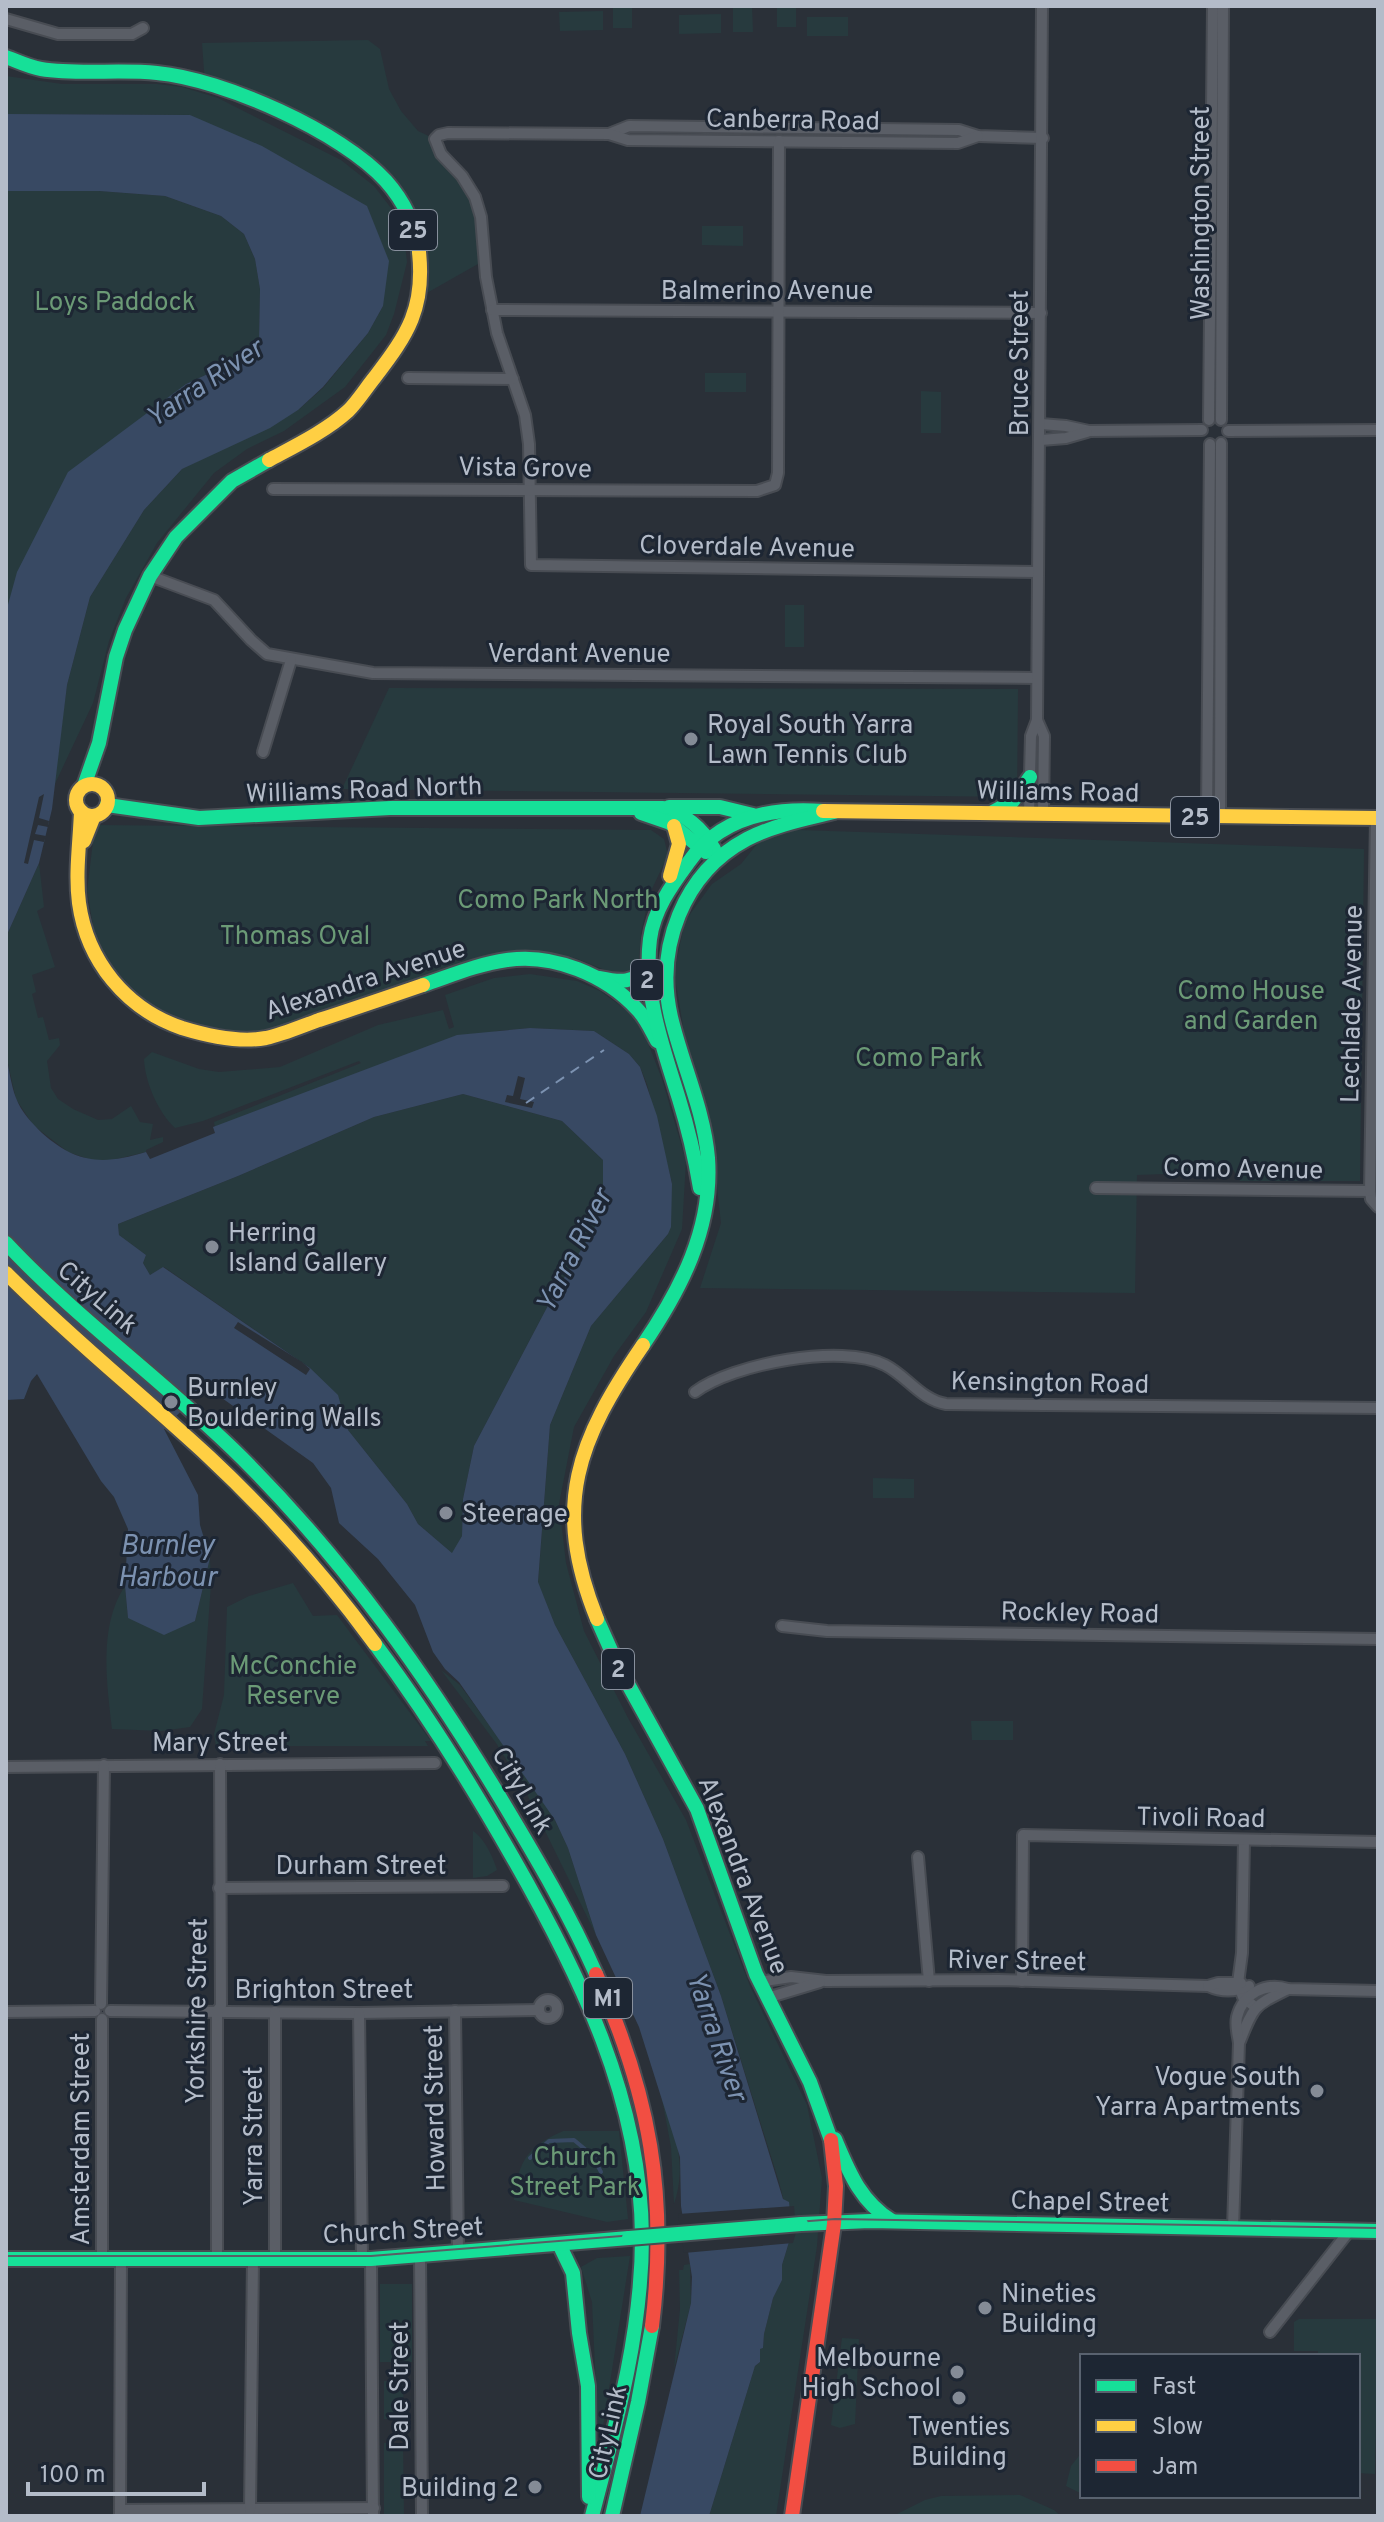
<svg xmlns="http://www.w3.org/2000/svg" width="1384" height="2522" viewBox="0 0 1384 2522" font-family="Overpass,sans-serif">
	<rect width="100%" height="100%" fill="#2a3038"/>
	<g fill="#273a3e">
		<rect x="613" y="6" width="19" height="22"/>
		<path d="M 733,6 L 752,6 L 753,32 L 733,32 Z"/>
		<rect x="777" y="6" width="19" height="21"/>
		<path d="M 603,11 L 603,30 L 560,31 L 559,12 Z"/>
		<path d="M 721,14 L 721,33 L 679,34 L 679,15 Z"/>
		<rect x="807" y="17" width="41" height="19"/>
		<path d="M 368,40 L 380,49 L 389,89 L 401,111 L 418,131 L 435,139 L 481,217 L 485,260 L 418,298 L 421,282 L 404,206 L 355,155 L 205,84 L 202,43 Z"/>
		<path d="M 6,76 L 62,84 L 157,84 L 182,87 L 218,98 L 341,160 L 374,186 L 391,208 L 404,236 L 407,262 L 394,314 L 386,335 L 345,387 L 284,431 L 247,449 L 214,473 L 157,543 L 126,598 L 109,641 L 93,703 L 53,788 L 67,685 L 90,597 L 144,510 L 182,469 L 298,410 L 323,388 L 368,333 L 383,306 L 190,115 L 6,114 Z"/>
		<path d="M 6,191 L 99,191 L 165,196 L 221,216 L 244,234 L 255,259 L 260,289 L 259,343 L 240,359 L 186,384 L 6,612 Z"/>
		<path d="M 702,226 L 743,226 L 743,246 L 702,245 Z"/>
		<rect x="705" y="373" width="41" height="19"/>
		<path d="M 921,391 L 941,392 L 941,433 L 921,433 Z"/>
		<rect x="785" y="605" width="19" height="42"/>
		<path d="M 389,688 L 1018,689 L 1017,797 L 342,789 Z"/>
		<path d="M 95,825 L 651,830 L 664,839 L 668,855 L 650,893 L 641,933 L 639,960 L 630,970 L 615,974 L 575,958 L 525,953 L 266,1032 L 212,1033 L 157,1012 L 126,986 L 103,952 L 94,931 L 87,891 Z"/>
		<path d="M 769,829 L 1364,849 L 1360,1181 L 1240,1181 L 1232,1168 L 1199,1161 L 1193,1173 L 1137,1175 L 1135,1293 L 700,1288 L 721,1223 L 713,1151 L 703,1098 L 684,1032 L 674,972 L 685,921 L 712,884 L 741,864 Z"/>
		<path d="M 39,863 L 44,907 L 37,911 L 55,967 L 32,975 L 36,992 L 32,994 L 38,1018 L 43,1017 L 49,1040 L 59,1038 L 60,1045 L 47,1061 L 51,1088 L 58,1099 L 73,1109 L 98,1120 L 112,1119 L 131,1106 L 140,1122 L 153,1124 L 150,1140 L 163,1137 L 163,1142 L 146,1150 L 146,1152 L 108,1161 L 95,1161 L 68,1152 L 33,1125 L 16,1099 L 6,1055 L 6,937 Z"/>
		<path d="M 530,974 L 577,981 L 600,991 L 632,1014 L 646,1038 L 662,1079 L 686,1161 L 682,1229 L 646,1312 L 614,1356 L 574,1427 L 559,1504 L 566,1563 L 584,1631 L 628,1718 L 686,1820 L 750,1986 L 807,2105 L 822,2178 L 817,2246 L 776,2516 L 709,2516 L 755,2366 L 760,2362 L 760,2349 L 763,2348 L 764,2334 L 773,2298 L 782,2280 L 782,2265 L 792,2232 L 779,2182 L 721,1996 L 663,1839 L 625,1754 L 555,1625 L 538,1583 L 550,1425 L 591,1326 L 668,1234 L 672,1183 L 647,1084 L 640,1067 L 629,1054 L 594,1031 L 530,1028 L 497,1031 L 216,1133 L 214,1122 L 361,1063 L 359,1061 L 203,1121 L 175,1128 C 158,1112 145,1082 144,1059 L 152,1052 L 199,1069 L 219,1072 L 280,1067 L 378,1025 L 443,1010 L 449,1029 L 454,1027 L 445,995 L 494,978 Z"/>
		<path d="M 463,1094 L 562,1121 L 603,1160 L 603,1200 L 597,1225 L 553,1296 L 474,1446 L 463,1499 L 462,1536 L 453,1554 L 418,1524 L 407,1504 L 348,1430 L 343,1416 L 310,1368 L 164,1267 L 150,1275 L 143,1263 L 146,1255 L 119,1235 L 118,1224 L 238,1176 L 374,1117 Z"/>
		<path d="M 873,1478 L 914,1479 L 914,1498 L 873,1498 Z"/>
		<path d="M 210,1558 L 211,1584 L 202,1709 L 190,1727 L 161,1731 L 112,1729 C 107,1684 98,1626 125,1586 L 128,1618 L 195,1621 Z"/>
		<path d="M 293,1583 L 313,1616 L 337,1615 L 431,1741 L 425,1741 L 428,1746 L 216,1746 L 214,1734 L 224,1695 L 227,1607 L 249,1596 Z"/>
		<path d="M 441,1670 L 460,1685 L 537,1791 L 555,1820 L 568,1848 L 596,1935 L 525,1790 L 496,1743 Z"/>
		<path d="M 971,1721 L 1013,1721 L 1013,1740 L 972,1740 Z"/>
		<path d="M 473,1831 C 484,1838 493,1857 497,1870 L 487,1876 L 473,1878 Z"/>
		<path d="M 661,2093 C 674,2132 688,2163 674,2204 L 671,2147 Z"/>
		<path d="M 563,2131 L 619,2131 L 628,2219 L 607,2222 L 514,2200 L 514,2177 L 518,2177 C 524,2151 541,2141 563,2131 Z"/>
		<path d="M 630,2256 L 602,2433 L 598,2432 L 592,2302 L 581,2267 L 597,2258 Z"/>
		<path d="M 690,2264 L 691,2303 L 674,2369 L 680,2309 L 679,2270 L 683,2270 L 684,2265 Z"/>
		<rect x="380" y="2284" width="32" height="78"/>
		<path d="M 1299,2319 L 1378,2319 L 1375,2474 L 1358,2473 L 1358,2356 L 1318,2356 L 1318,2351 L 1294,2351 L 1294,2322 Z"/>
		<path d="M 842,2338 L 859,2339 L 855,2424 L 840,2428 L 831,2425 Z"/>
		<path d="M 384,2381 L 403,2381 L 404,2419 L 384,2419 Z"/>
		<path d="M 384,2443 L 403,2443 L 404,2516 L 384,2516 Z"/>
		<path d="M 1082,2452 L 1082,2489 L 1080,2493 L 1066,2486 L 1071,2466 Z"/>
		<path d="M 1020,2495 L 1054,2510 L 1061,2516 L 893,2516 L 925,2500 L 941,2496 Z"/>
	</g>
	<g fill="#384963" fill-rule="evenodd">
		<path d="M 6,114 L 190,115 L 262,146 L 367,206 L 389,261 L 383,306 L 368,333 L 323,387 L 298,410 L 270,428 L 182,469 L 144,510 L 90,597 L 67,685 L 52,809 L 39,863 L 6,937 L 6,612 L 17,572 L 68,472 L 186,384 L 240,359 L 259,342 L 260,289 L 255,259 L 244,234 L 221,216 L 165,196 L 99,191 L 6,191 Z"/>
		<path d="M 530,1028 L 594,1031 L 629,1054 L 640,1067 L 657,1116 L 672,1184 L 671,1227 L 668,1234 L 591,1326 L 550,1425 L 538,1582 L 555,1625 L 625,1754 L 663,1839 L 721,1996 L 783,2199 L 789,2202 L 792,2232 L 782,2265 L 782,2280 L 773,2298 L 764,2334 L 763,2348 L 760,2349 L 760,2362 L 755,2366 L 709,2516 L 640,2516 L 691,2303 L 692,2277 L 681,2206 L 680,2157 L 639,2027 L 596,1935 L 568,1848 L 555,1820 L 459,1682 L 445,1669 L 433,1652 L 415,1605 L 378,1559 L 339,1523 L 331,1488 L 313,1463 L 205,1386 L 164,1429 L 198,1495 L 200,1525 L 210,1558 L 195,1621 L 164,1635 L 128,1618 L 125,1586 L 128,1529 L 114,1497 L 101,1481 L 37,1374 L 31,1381 L 24,1399 L 6,1400 L 6,1055 C 9,1069 11,1085 16,1098 C 21,1112 32,1123 42,1133 C 77,1164 103,1165 146,1152 L 150,1159 L 215,1133 L 213,1127 L 457,1035 ZM 463,1094 L 562,1121 L 603,1160 L 603,1200 L 596,1225 L 553,1296 L 474,1446 L 463,1499 L 462,1536 L 452,1553 L 418,1524 L 407,1504 L 348,1430 L 338,1395 L 310,1368 L 163,1267 L 150,1275 L 143,1263 L 146,1255 L 119,1235 L 118,1224 L 238,1176 L 374,1117 Z"/>
	</g>
	<g fill="#2a3038">
		<path d="M 44,794 L 39,818 L 49,821 L 48,827 L 38,825 L 35,834 L 46,836 L 44,842 L 34,840 L 28,864 L 24,863 L 39,797 Z"/>
		<path d="M 518,1076 L 525,1078 L 520,1099 L 534,1102 L 532,1108 L 505,1102 L 507,1095 L 513,1096 Z"/>
		<path d="M 238,1322 L 302,1362 L 310,1369 L 306,1375 L 234,1328 Z"/>
		<path d="M 794,2206 L 796,2232 L 793,2243 L 684,2253 L 678,2214 Z"/>
	</g>
	<g fill="none" stroke-linecap="round" stroke-linejoin="round">
		<path stroke="#384963" stroke-width="4" d="M 530,2158 L 549,2141 L 574,2140 L 592,2155 L 601,2172"/>
		<path stroke="#7c92b1" stroke-width="2" stroke-dasharray="10 8" stroke-linecap="butt" d="M 526,1103 L 604,1050"/>
		<g stroke="#484c53" stroke-width="14">
			<g id="street">
				<path d="M 6,19 L 58,34 L 132,34 L 143,28"/>
				<path d="M 609,134 L 629,126 L 959,130 L 978,136 L 1043,138"/>
				<path d="M 978,136 L 958,143 L 628,140 L 609,134 L 448,133 L 439,135 L 435,139 L 441,154 L 462,176 L 475,197 L 481,217 L 486,277 L 497,333 L 525,415 L 529,444 L 531,565 L 1037,572"/>
				<path d="M 492,310 L 1041,313"/>
				<path d="M 408,378 L 513,379"/>
				<path d="M 1209,420 L 1213,6"/>
				<path d="M 1221,420 L 1223,6"/>
				<path d="M 1041,424 L 1066,426 L 1089,431 L 1202,430"/>
				<path d="M 1228,431 L 1378,430"/>
				<path d="M 1041,440 L 1066,438 L 1087,432"/>
				<path d="M 273,489 L 757,491 L 775,485 L 778,473 L 779,141"/>
				<path d="M 150,576 L 214,600 L 251,640 L 267,654 L 373,673 L 1036,678"/>
				<path d="M 1037,720 L 1044,736 L 1043,815"/>
				<path d="M 263,752 L 291,660"/>
				<path d="M 1029,814 L 1031,736 L 1037,720 L 1042,6"/>
				<path d="M 1207,817 L 1210,444"/>
				<path d="M 1220,817 L 1221,443"/>
				<path d="M 1096,1188 L 1370,1191 L 1371,1199 L 1378,1207"/>
				<path d="M 1370,1191 L 1376,818"/>
				<path d="M 695,1392 C 732,1364 842,1343 885,1365 C 907,1376 921,1400 946,1404 L 1378,1408"/>
				<path d="M 782,1626 L 827,1631 L 1378,1639"/>
				<path d="M 6,1767 L 435,1763"/>
				<path d="M 1244,1840 L 1242,1953 L 1238,1983 L 1243,1997 L 1255,2007"/>
				<path d="M 918,1857 L 929,1981"/>
				<path d="M 219,1888 L 503,1886"/>
				<path d="M 1022,1981 L 1023,1835 L 1378,1842"/>
				<path d="M 759,1982 L 791,1977 L 826,1981 L 998,1980 L 1208,1986 C 1221,1992 1235,1992 1249,1986"/>
				<path d="M 1208,1986 L 1218,1983 L 1241,1983"/>
				<path d="M 767,1998 L 820,1982"/>
				<circle cx="548" cy="2009" r="9"/>
				<path d="M 101,2004 L 104,1765"/>
				<path d="M 110,2011 L 359,2013 L 539,2010"/>
				<path d="M 455,2011 L 458,2252"/>
				<path d="M 6,2012 L 95,2011"/>
				<path d="M 275,2012 L 275,2259"/>
				<path d="M 359,2013 L 362,2259"/>
				<path d="M 102,2019 L 102,2259"/>
				<path d="M 1240,2041 C 1254,2005 1254,2006 1288,1989"/>
				<path d="M 1233,2228 L 1239,2043 C 1238,2035 1235,2026 1237,2017 C 1243,1993 1266,1982 1288,1989 L 1378,1991"/>
				<path d="M 420,2255 L 422,2516"/>
				<path d="M 217,2259 L 217,2011 L 221,2006 L 220,1764"/>
				<path d="M 371,2259 L 373,2516"/>
				<path d="M 1270,2332 L 1350,2230"/>
				<path d="M 120,2510 L 374,2508"/>
				<path d="M 250,2510 L 253,2259"/>
				<path d="M 120,2516 L 121,2259"/>
			</g>
		</g>
		<g stroke="#484c53" stroke-width="18">
			<g id="fast">
				<path d="M 6,57 C 17,61 29,67 41,69 C 79,75 118,69 157,73 C 223,79 342,132 386,181 C 403,200 417,227 419,252"/>
				<path d="M 84,786 L 99,743 L 116,657 L 125,630 L 150,576 L 176,537 L 232,481 L 269,460"/>
				<path d="M 107,805 L 199,818 L 390,808 L 663,808 C 686,814 702,828 714,849"/>
				<path d="M 669,807 L 720,807 L 753,815"/>
				<path d="M 993,812 L 1013,801 L 1030,777"/>
				<path d="M 641,813 L 670,823 L 706,852"/>
				<path d="M 600,978 C 619,982 635,984 647,967"/>
				<path d="M 423,985 C 450,976 478,964 507,960 C 553,953 606,975 637,1009 C 646,1018 651,1030 657,1041"/>
				<path d="M 700,1188 C 695,1158 688,1128 679,1099 C 663,1047 643,994 650,939 C 654,910 671,886 688,863 C 719,818 770,807 823,811"/>
				<path d="M 6,1243 C 79,1321 167,1383 242,1458 C 346,1562 429,1679 504,1804 C 537,1859 570,1915 596,1974"/>
				<path d="M 643,1345 C 681,1289 713,1228 708,1158 C 704,1110 682,1064 671,1017 C 655,948 683,873 747,839 C 774,825 805,819 834,812"/>
				<path d="M 597,1619 L 618,1666 L 697,1809 L 756,1974 L 810,2082 L 831,2140"/>
				<path d="M 375,1644 C 426,1712 471,1784 513,1858 C 580,1975 641,2099 642,2237 C 642,2332 616,2425 592,2516"/>
				<path d="M 835,2139 C 849,2172 860,2201 892,2221"/>
				<path d="M 801,2224 L 870,2221 L 1378,2231"/>
				<path d="M 559,2244 L 573,2273 L 579,2333 L 588,2386 L 589,2497"/>
				<path d="M 6,2259 L 371,2259 L 629,2238"/>
				<path d="M 612,2516 L 638,2402 L 652,2326"/>
			</g>
		</g>
		<g stroke="#484c53" stroke-width="18">
			<g id="slow">
				<path d="M 269,460 C 295,446 326,431 348,411 C 358,401 366,388 375,377 C 408,334 425,308 419,252"/>
				<circle cx="92" cy="800" r="16"/>
				<path d="M 81,811 C 80,841 75,873 79,903 C 87,961 126,1009 182,1028 C 208,1036 239,1043 266,1038 C 284,1034 302,1026 319,1020 C 353,1009 388,997 423,985"/>
				<path d="M 823,811 L 1378,818"/>
				<path d="M 84,841 L 94,816"/>
				<path d="M 670,876 L 679,844 L 674,826"/>
				<path d="M 6,1273 C 71,1338 142,1395 209,1457 C 270,1514 326,1577 375,1644"/>
				<path d="M 597,1619 C 551,1505 578,1440 643,1345"/>
			</g>
		</g>
		<g stroke="#484c53" stroke-width="18">
			<g id="jam">
				<path d="M 596,1974 C 650,2095 668,2195 652,2326"/>
				<path d="M 792,2516 L 834,2224 L 836,2186 L 831,2140"/>
			</g>
		</g>
		<use href="#street" stroke="#5a5e66" stroke-width="10"/>
		<use href="#fast" stroke="#16e098" stroke-width="14"/>
		<use href="#slow" stroke="#ffcf43" stroke-width="14"/>
		<use href="#jam" stroke="#f24e42" stroke-width="14"/>
		<path stroke="#595d64" stroke-width="2" d="M 6,2256 L 371,2256 L 835,2219 L 1378,2228"/>
		<g stroke="#484c53" stroke-width="18" stroke-linecap="butt">
			<path id="fast-bridge" d="M 629,2238 L 801,2224"/>
		</g>
		<use href="#fast-bridge" stroke="#16e098" stroke-width="14"/>
	</g>
	<g fill="#848b96" stroke="#1d2633" stroke-width="3">
		<circle cx="691" cy="739" r="8"/>
		<circle cx="212" cy="1247" r="8"/>
		<circle cx="171" cy="1402" r="8"/>
		<circle cx="446" cy="1513" r="8"/>
		<circle cx="1317" cy="2091" r="8"/>
		<circle cx="985" cy="2308" r="8"/>
		<circle cx="957" cy="2372" r="8"/>
		<circle cx="959" cy="2398" r="8"/>
		<circle cx="535" cy="2487" r="8"/>
	</g>
	<g text-anchor="middle" stroke-width="6" stroke-linejoin="round" paint-order="stroke">
		<g fill="#1d2633" stroke="#878f9c" stroke-width="2">
			<rect x="389" y="210" width="48" height="40" rx="6"/>
			<rect x="1171" y="797" width="48" height="40" rx="6"/>
			<rect x="631" y="960" width="32" height="40" rx="6"/>
			<rect x="602" y="1649" width="32" height="40" rx="6"/>
			<rect x="584" y="1978" width="48" height="40" rx="6"/>
		</g>
		<g font-size="24" font-weight="bold" fill="#b4bcc9">
			<text x="413" y="238">25</text>
			<text x="1195" y="825">25</text>
			<text x="647" y="988">2</text>
			<text x="618" y="1677">2</text>
			<text x="608" y="2006">M1</text>
		</g>
		<g font-size="26" fill="#b4bcc9" stroke="#1d2633">
			<text transform="translate(793 119) rotate(1)" y="9">Canberra Road</text>
			<text transform="translate(1200 213) rotate(-90)" y="9">Washington Street</text>
			<text x="767" y="299">Balmerino Avenue</text>
			<text transform="translate(1019 363) rotate(-90)" y="9">Bruce Street</text>
			<text transform="translate(525 467) rotate(1)" y="9">Vista Grove</text>
			<text transform="translate(747 546) rotate(1)" y="9">Cloverdale Avenue</text>
			<text x="579" y="662">Verdant Avenue</text>
			<text transform="translate(364 789) rotate(-2)" y="9">Williams Road North</text>
			<text transform="translate(1058 791) rotate(1)" y="9">Williams Road</text>
			<text transform="translate(365 979) rotate(-18)" y="9">Alexandra Avenue</text>
			<text transform="translate(1351 1004) rotate(-89)" y="9">Lechlade Avenue</text>
			<text transform="translate(1243 1168) rotate(1)" y="9">Como Avenue</text>
			<text transform="translate(98 1297) rotate(41)" y="9">CityLink</text>
			<text transform="translate(1050 1382) rotate(1)" y="9">Kensington Road</text>
			<text transform="translate(1080 1612) rotate(1)" y="9">Rockley Road</text>
			<text x="220" y="1751">Mary Street</text>
			<text transform="translate(523 1790) rotate(60)" y="9">CityLink</text>
			<text transform="translate(1201 1817) rotate(1)" y="9">Tivoli Road</text>
			<text x="361" y="1874">Durham Street</text>
			<text transform="translate(744 1875) rotate(69)" y="9">Alexandra Avenue</text>
			<text transform="translate(1017 1960) rotate(1)" y="9">River Street</text>
			<text x="324" y="1998">Brighton Street</text>
			<text transform="translate(196 2011) rotate(-89)" y="9">Yorkshire Street</text>
			<text transform="translate(434 2108) rotate(-91)" y="9">Howard Street</text>
			<text transform="translate(253 2136) rotate(-90)" y="9">Yarra Street</text>
			<text transform="translate(80 2139) rotate(-90)" y="9">Amsterdam Street</text>
			<text transform="translate(1090 2201) rotate(1)" y="9">Chapel Street</text>
			<text transform="translate(403 2230) rotate(-3)" y="9">Church Street</text>
			<text transform="translate(399 2386) rotate(-90)" y="9">Dale Street</text>
			<text transform="translate(607 2432) rotate(-77)" y="9">CityLink</text>
		</g>
		<g font-size="26" fill="#6b9a76" stroke="#1d2633">
			<text x="115" y="310">Loys Paddock</text>
			<text x="558" y="908">Como Park North</text>
			<text x="295" y="944">Thomas Oval</text>
			<text x="1251" y="999">Como House<tspan x="1251" dy="30">and Garden</tspan></text>
			<text x="919" y="1066">Como Park</text>
			<text x="293" y="1674">McConchie<tspan x="293" dy="30">Reserve</tspan></text>
			<text x="575" y="2165">Church<tspan x="575" dy="30">Street Park</tspan></text>
		</g>
		<g font-size="26" fill="#b4bcc9" stroke="#1d2633" text-anchor="start">
			<text x="707" y="733">Royal South Yarra<tspan x="707" dy="30">Lawn Tennis Club</tspan></text>
			<text x="228" y="1241">Herring<tspan x="228" dy="30">Island Gallery</tspan></text>
			<text x="187" y="1396">Burnley<tspan x="187" dy="30">Bouldering Walls</tspan></text>
			<text x="462" y="1522">Steerage</text>
			<text x="1301" y="2085" text-anchor="end">Vogue South<tspan x="1301" dy="30">Yarra Apartments</tspan></text>
			<text x="1001" y="2302">Nineties<tspan x="1001" dy="30">Building</tspan></text>
			<text x="941" y="2366" text-anchor="end">Melbourne<tspan x="941" dy="30">High School</tspan></text>
			<text x="959" y="2435" text-anchor="middle">Twenties<tspan x="959" dy="30">Building</tspan></text>
			<text x="519" y="2496" text-anchor="end">Building 2</text>
		</g>
		<g font-size="28" font-style="italic" fill="#7c92b1" stroke="#1d2633">
			<text transform="translate(204 382) rotate(-34)" y="10">Yarra River</text>
			<text transform="translate(573 1250) rotate(-63)" y="10">Yarra River</text>
			<text x="167" y="1554">Burnley<tspan x="167" dy="32">Harbour</tspan></text>
			<text transform="translate(718 2036) rotate(71)" y="10">Yarra River</text>
		</g>
	</g>
	<rect width="1384" height="2522" fill="none" stroke="#b4bcc9" stroke-width="16"/>
	<rect x="1080" y="2354" width="280" height="144" fill="#1d2633" stroke="#59626f" stroke-width="2"/>
	<rect x="1096" y="2380" width="40" height="12" fill="#16e098" stroke="#59626f" stroke-width="2"/>
	<text x="1152" y="2394" font-size="24" fill="#b4bcc9">Fast</text>
	<rect x="1096" y="2420" width="40" height="12" fill="#ffcf43" stroke="#59626f" stroke-width="2"/>
	<text x="1152" y="2434" font-size="24" fill="#b4bcc9">Slow</text>
	<rect x="1096" y="2460" width="40" height="12" fill="#f24e42" stroke="#59626f" stroke-width="2"/>
	<text x="1152" y="2474" font-size="24" fill="#b4bcc9">Jam</text>
	<path d="M28 2482v12h176v-12" fill="none" stroke="#b4bcc9" stroke-width="4"/>
	<text x="40" y="2482" font-size="24" fill="#b4bcc9" stroke="#1d2633" stroke-width="6" paint-order="stroke">100 m</text>
</svg>
